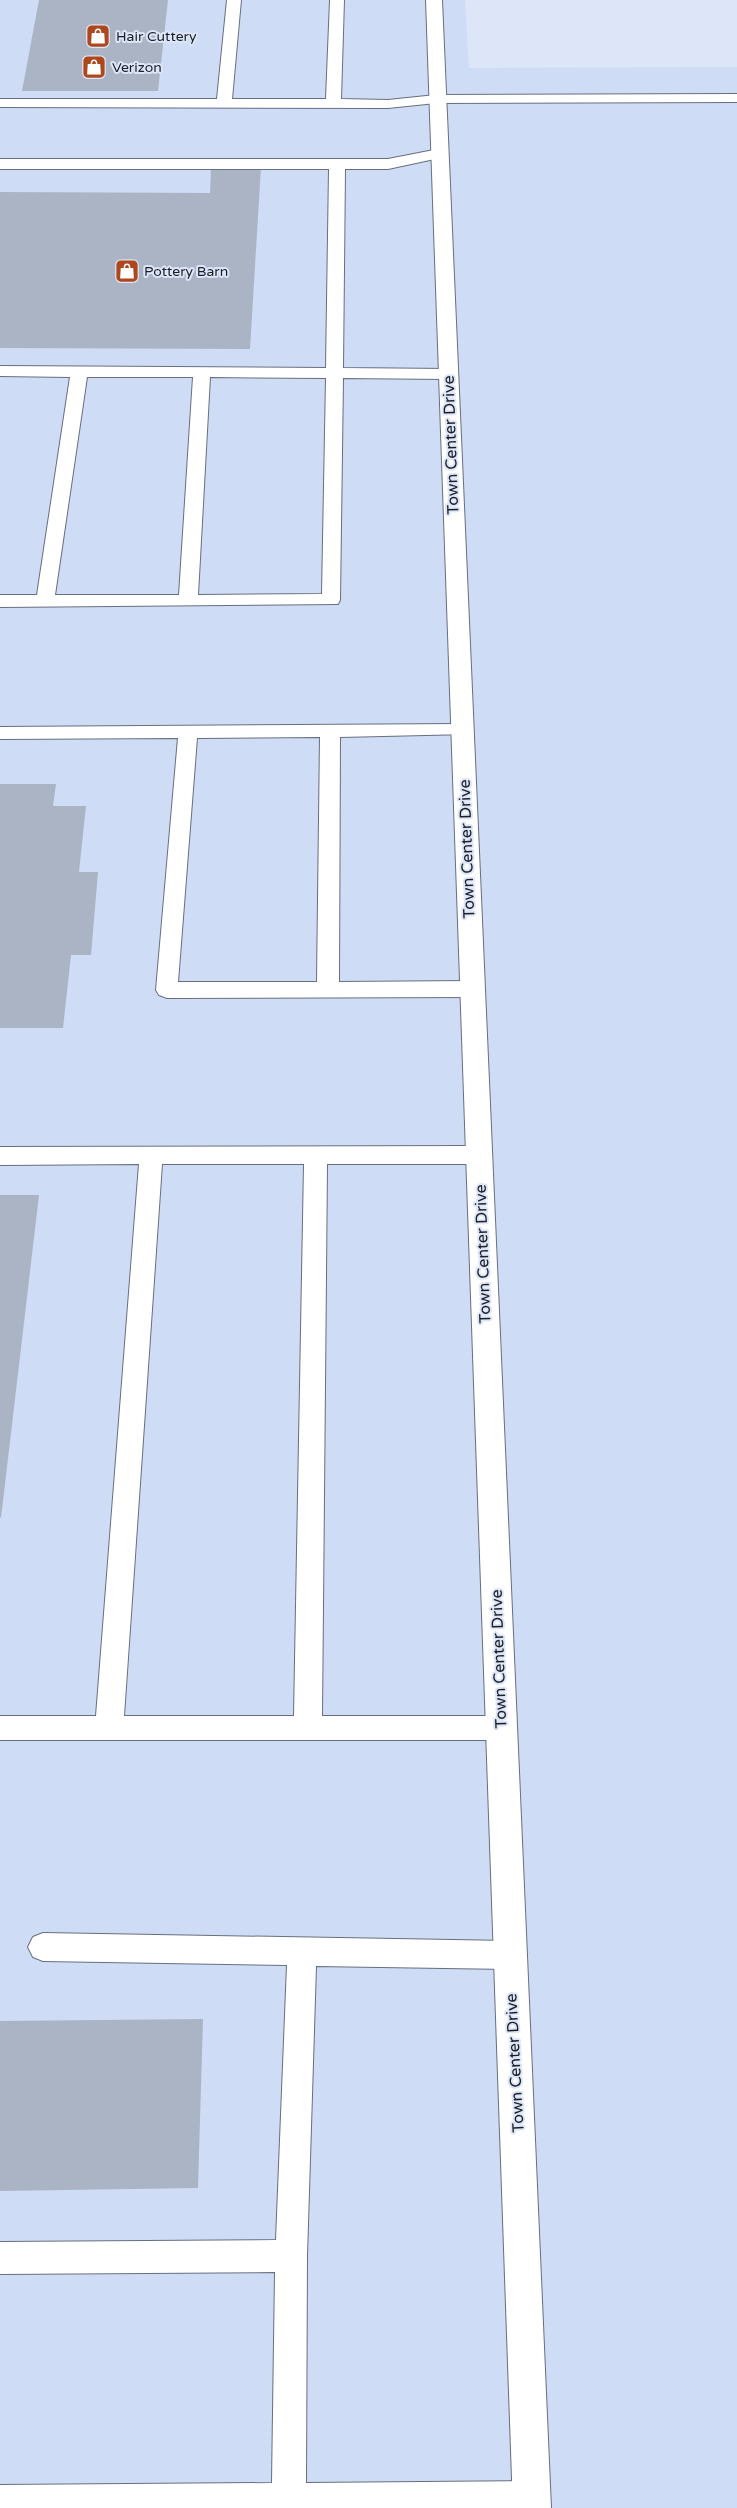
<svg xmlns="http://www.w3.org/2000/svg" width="737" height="2508" viewBox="0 0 737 2508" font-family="'Varela Round',sans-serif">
	<rect width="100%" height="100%" fill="#dde6f9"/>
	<path fill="#cfdcf5" d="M 0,0 L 465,0 L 469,68 L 737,67 L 737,2508 L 0,2508 Z"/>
	<g fill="#abb4c5">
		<path d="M 39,0 L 168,0 L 158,91 L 22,91 Z"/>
		<path d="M 261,167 L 250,349 L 0,348 L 0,192 L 210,193 L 211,168 Z"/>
		<path d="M 0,784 L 56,784 L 53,806 L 86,806 L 79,872 L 98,872 L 91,955 L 71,955 L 63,1028 L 0,1028 Z"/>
		<path d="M 0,1195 L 39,1195 L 1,1518 L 0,1517 Z"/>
		<path d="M 203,2019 L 198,2188 L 0,2191 L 0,2021 Z"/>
	</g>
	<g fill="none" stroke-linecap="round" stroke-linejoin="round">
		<g stroke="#676f7f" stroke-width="2">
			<g id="lane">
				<path d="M 227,0 L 241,0 L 232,99 L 326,99 L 330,0 L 344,0 L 341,99 L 388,100 L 436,95 L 737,94 L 737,102 L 436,103 L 388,108 L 0,107 L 0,99 L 217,99 Z"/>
				<path d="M 439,149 L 447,154 L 444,157 L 388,169 L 345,169 L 343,368 L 448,369 L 454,370 L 456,374 L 454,378 L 448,379 L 343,378 L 340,600 L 338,604 L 0,607 L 0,595 L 37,595 L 70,377 L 0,376 L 0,366 L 326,368 L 329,169 L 0,169 L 0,159 L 388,159 ZM 87,377 L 193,377 L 179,595 L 55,595 ZM 210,377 L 326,378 L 322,594 L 198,595 Z"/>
				<path d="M 462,724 L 469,726 L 472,730 L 469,734 L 340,737 L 339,982 L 472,981 L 480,984 L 483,989 L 480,994 L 472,997 L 167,998 L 159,995 L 156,990 L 178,738 L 0,739 L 0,727 ZM 320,737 L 317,982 L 178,982 L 197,738 Z"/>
				<path d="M 478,1146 L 486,1149 L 489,1155 L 486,1161 L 478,1164 L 327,1164 L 322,1716 L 501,1716 L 511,1719 L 515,1728 L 511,1737 L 501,1740 L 0,1740 L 0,1716 L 96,1716 L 139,1164 L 0,1165 L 0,1147 ZM 162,1164 L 304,1164 L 294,1716 L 124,1716 Z"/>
				<path d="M 43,1933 L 509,1941 L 519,1945 L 524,1955 L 519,1965 L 509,1969 L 316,1966 L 307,2256 L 306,2483 L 531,2481 L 543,2486 L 548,2498 L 544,2508 L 0,2508 L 0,2485 L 272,2483 L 275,2272 L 0,2274 L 0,2242 L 276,2240 L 287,1965 L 43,1961 L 33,1957 L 28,1947 L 33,1937 Z"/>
			</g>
		</g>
		<g stroke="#676f7f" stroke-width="2">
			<path id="street" d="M 426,0 L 442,0 L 551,2508 L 513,2508 Z"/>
		</g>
		<use href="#lane" fill="#fff" fill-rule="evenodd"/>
		<use href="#street" fill="#fff" fill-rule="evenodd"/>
	</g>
	<defs>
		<g id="shop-square" transform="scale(1.25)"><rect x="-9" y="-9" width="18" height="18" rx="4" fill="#ae481c" stroke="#dde6f9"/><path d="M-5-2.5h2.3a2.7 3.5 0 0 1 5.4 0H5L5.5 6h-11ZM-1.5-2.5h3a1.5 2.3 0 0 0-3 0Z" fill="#fff"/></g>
	</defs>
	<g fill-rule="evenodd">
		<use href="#shop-square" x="98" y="36"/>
		<use href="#shop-square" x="94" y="67"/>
		<use href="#shop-square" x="127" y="271"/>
	</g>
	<g text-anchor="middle" stroke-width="4" stroke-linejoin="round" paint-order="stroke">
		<g font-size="14" fill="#1b1e24" stroke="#dde6f9" text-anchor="start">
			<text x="116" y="41">Hair Cuttery</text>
			<text x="112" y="72">Verizon</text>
			<text x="144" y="276">Pottery Barn</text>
		</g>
		<g font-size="16" fill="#1b1e24" stroke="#dde6f9">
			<text transform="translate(450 445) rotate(-92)" y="6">Town Center Drive</text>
			<text transform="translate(466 849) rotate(-92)" y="6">Town Center Drive</text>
			<text transform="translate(482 1254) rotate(-92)" y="6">Town Center Drive</text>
			<text transform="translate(498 1659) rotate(-92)" y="6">Town Center Drive</text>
			<text transform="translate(514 2063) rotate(-93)" y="6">Town Center Drive</text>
		</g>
	</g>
</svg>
